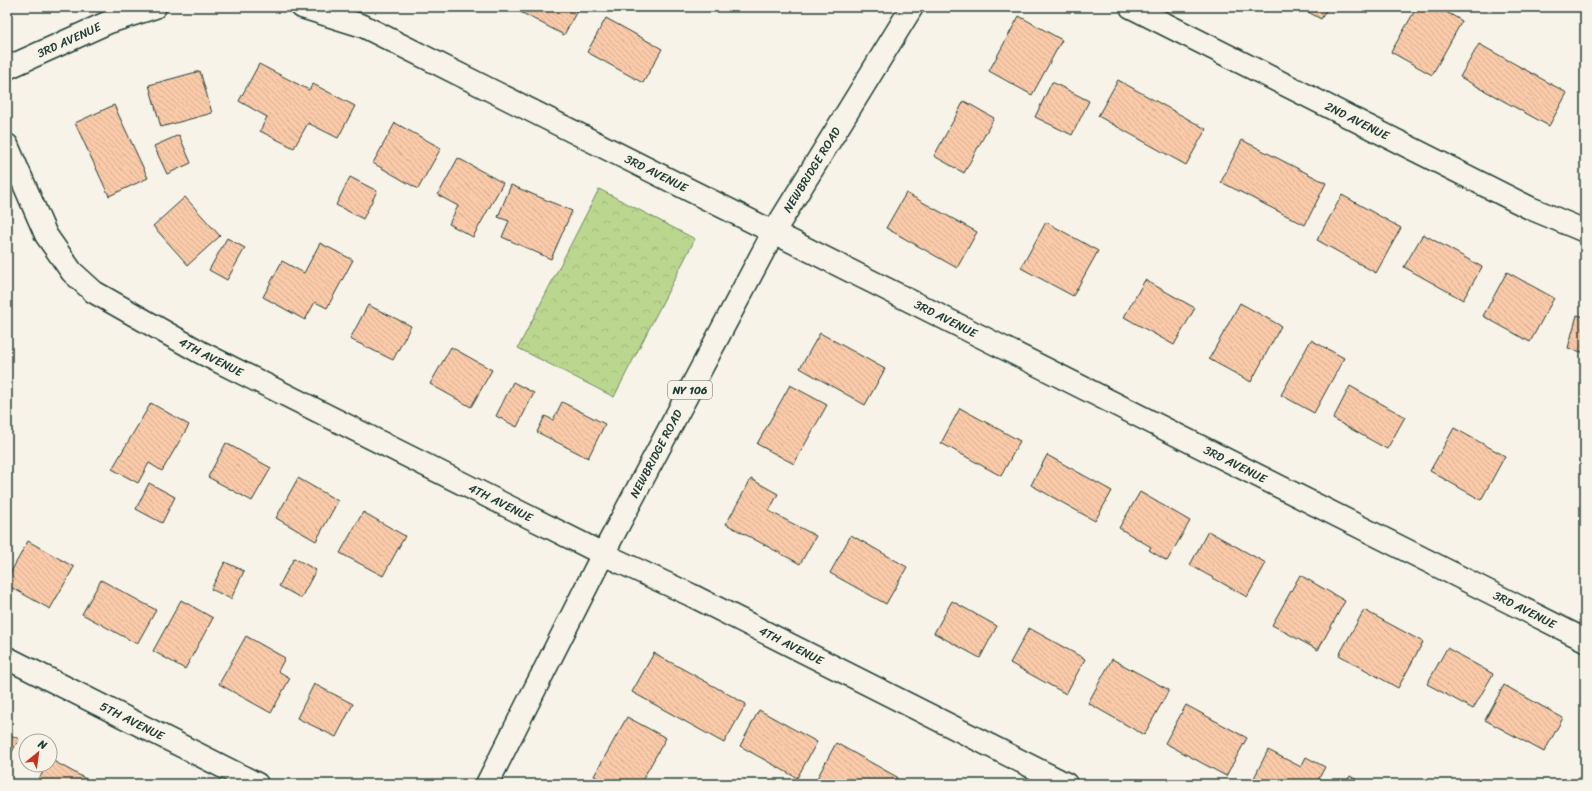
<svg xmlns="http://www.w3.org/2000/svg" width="1592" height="791" viewBox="0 0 1592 791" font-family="Sriracha,sans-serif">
	<defs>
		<pattern id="forest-crowns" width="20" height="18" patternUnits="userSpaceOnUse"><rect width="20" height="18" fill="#bbd78f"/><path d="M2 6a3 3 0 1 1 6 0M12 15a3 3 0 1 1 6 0" fill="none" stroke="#a0b97c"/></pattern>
		<pattern id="building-back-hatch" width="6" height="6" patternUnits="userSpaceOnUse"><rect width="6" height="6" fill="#facaa9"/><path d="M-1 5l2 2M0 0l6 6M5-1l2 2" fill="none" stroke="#d6ae92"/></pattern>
	</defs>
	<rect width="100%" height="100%" fill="#f7f3e8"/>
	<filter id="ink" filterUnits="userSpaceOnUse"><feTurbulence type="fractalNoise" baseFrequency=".025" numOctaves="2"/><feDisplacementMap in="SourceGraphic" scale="8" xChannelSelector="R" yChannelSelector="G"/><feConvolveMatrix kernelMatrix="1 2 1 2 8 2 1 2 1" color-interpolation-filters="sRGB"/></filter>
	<g filter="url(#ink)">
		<path fill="url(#forest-crowns)" stroke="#6d8a62" d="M 599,189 L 695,239 L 614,397 L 518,348 Z"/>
		<g fill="url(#building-back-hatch)" stroke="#1f3d34">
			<path d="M 511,7 L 579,7 L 564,35 Z"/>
			<path d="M 1299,7 L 1328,7 L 1321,19 Z"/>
			<path d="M 1417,7 L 1438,7 L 1462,21 L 1432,75 L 1391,52 Z"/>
			<path d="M 1019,16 L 1062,40 L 1032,95 L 989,71 Z"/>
			<path d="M 606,18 L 662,49 L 643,83 L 587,52 Z"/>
			<path d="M 1479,44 L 1567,93 L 1549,126 L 1460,77 Z"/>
			<path d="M 259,64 L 309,90 L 313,84 L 355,106 L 338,138 L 308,123 L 294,148 L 260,131 L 267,117 L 239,101 Z"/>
			<path d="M 200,71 L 212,113 L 161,127 L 149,85 Z"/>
			<path d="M 1118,80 L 1206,129 L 1186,165 L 1098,116 Z"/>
			<path d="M 1052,82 L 1089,101 L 1072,135 L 1035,117 Z"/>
			<path d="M 964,101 L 994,118 L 964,173 L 934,156 Z"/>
			<path d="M 114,105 L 148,178 L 109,196 L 75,123 Z"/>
			<path d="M 395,123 L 441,148 L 418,189 L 373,163 Z"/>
			<path d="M 179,135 L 191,163 L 167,174 L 154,146 Z"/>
			<path d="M 1242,140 L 1326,183 L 1305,225 L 1221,182 Z"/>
			<path d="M 458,158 L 503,183 L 473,237 L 449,224 L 458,206 L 438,195 Z"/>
			<path d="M 350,177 L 377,191 L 363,219 L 336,205 Z"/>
			<path d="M 511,185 L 572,211 L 551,259 L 502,237 L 509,221 L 498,217 Z"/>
			<path d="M 906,193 L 977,232 L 957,268 L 886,228 Z"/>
			<path d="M 1342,195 L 1401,228 L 1376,273 L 1317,240 Z"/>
			<path d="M 185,197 L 220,236 L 188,265 L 153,226 Z"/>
			<path d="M 1046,222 L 1098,251 L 1073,296 L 1021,268 Z"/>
			<path d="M 1423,234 L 1482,267 L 1463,300 L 1404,267 Z"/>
			<path d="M 227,238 L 245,248 L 227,280 L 209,270 Z"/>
			<path d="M 320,243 L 353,260 L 327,308 L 315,302 L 305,320 L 263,297 L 282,261 L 304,273 Z"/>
			<path d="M 1507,272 L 1554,298 L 1530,342 L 1483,316 Z"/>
			<path d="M 1145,280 L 1195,308 L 1174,345 L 1124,317 Z"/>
			<path d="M 1240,303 L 1281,326 L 1251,382 L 1209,359 Z"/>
			<path d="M 368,305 L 411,326 L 393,360 L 350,339 Z"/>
			<path d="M 1577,315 L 1585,317 L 1585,353 L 1568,348 Z"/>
			<path d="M 820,333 L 885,369 L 865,405 L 800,368 Z"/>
			<path d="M 1311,340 L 1344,358 L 1314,413 L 1281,395 Z"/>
			<path d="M 451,347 L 492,370 L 471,407 L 430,384 Z"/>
			<path d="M 513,382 L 534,393 L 517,427 L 496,416 Z"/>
			<path d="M 790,385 L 827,405 L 794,464 L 757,444 Z"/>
			<path d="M 1350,386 L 1405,417 L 1387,449 L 1333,419 Z"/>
			<path d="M 562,402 L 605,424 L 588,458 L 537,432 L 545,416 L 553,420 Z"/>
			<path d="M 151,403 L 189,425 L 162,471 L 149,463 L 138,483 L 112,469 Z"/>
			<path d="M 960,408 L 1020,441 L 1001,476 L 941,443 Z"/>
			<path d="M 1454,428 L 1505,456 L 1481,500 L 1430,471 Z"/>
			<path d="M 226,443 L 271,468 L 252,501 L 208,477 Z"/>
			<path d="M 1047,455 L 1112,491 L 1095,521 L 1031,485 Z"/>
			<path d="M 298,478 L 338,501 L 316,541 L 276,518 Z"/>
			<path d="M 751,479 L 778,494 L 769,511 L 816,536 L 800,564 L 726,524 Z"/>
			<path d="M 149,483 L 175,497 L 162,523 L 136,509 Z"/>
			<path d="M 1140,492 L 1190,521 L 1167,561 L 1149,550 L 1151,547 L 1119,528 Z"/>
			<path d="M 363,512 L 405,536 L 383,576 L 340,553 Z"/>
			<path d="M 1208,531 L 1266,563 L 1247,597 L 1190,565 Z"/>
			<path d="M 851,535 L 907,567 L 886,604 L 830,573 Z"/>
			<path d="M 28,541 L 74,567 L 50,609 L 7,585 L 7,579 Z"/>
			<path d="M 294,558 L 316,570 L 301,598 L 279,586 Z"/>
			<path d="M 225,562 L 244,571 L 231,599 L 211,589 Z"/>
			<path d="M 1300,575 L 1345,601 L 1318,650 L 1272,625 Z"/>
			<path d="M 101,580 L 156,610 L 137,644 L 82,614 Z"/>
			<path d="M 181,600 L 213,618 L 185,669 L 153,651 Z"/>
			<path d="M 952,601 L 997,626 L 980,658 L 934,633 Z"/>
			<path d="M 1364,610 L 1423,642 L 1398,688 L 1339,655 Z"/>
			<path d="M 1029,628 L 1085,659 L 1066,694 L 1010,663 Z"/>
			<path d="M 246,636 L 285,658 L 278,671 L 290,678 L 271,713 L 219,684 Z"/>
			<path d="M 1447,648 L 1493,674 L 1473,709 L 1427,684 Z"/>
			<path d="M 654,653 L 746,704 L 724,743 L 632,692 Z"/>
			<path d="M 1112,659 L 1169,690 L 1144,735 L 1088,703 Z"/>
			<path d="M 314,684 L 353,704 L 336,737 L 297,718 Z"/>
			<path d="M 1504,685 L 1563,718 L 1544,752 L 1485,720 Z"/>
			<path d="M 1186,705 L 1247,738 L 1226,776 L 1165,743 Z"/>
			<path d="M 759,710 L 817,742 L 797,778 L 740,746 Z"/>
			<path d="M 627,717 L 666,738 L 640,784 L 609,784 L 594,776 Z"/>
			<path d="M 7,733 L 19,739 L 7,761 Z"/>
			<path d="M 836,743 L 897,777 L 894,784 L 814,784 Z"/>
			<path d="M 1268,750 L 1301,767 L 1306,757 L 1325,767 L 1316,784 L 1251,784 Z"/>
			<path d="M 50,759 L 86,779 L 83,784 L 36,784 L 47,765 L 50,765 Z"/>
			<path d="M 1350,776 L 1364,784 L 1345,784 Z"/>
		</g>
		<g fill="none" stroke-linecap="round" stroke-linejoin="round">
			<g stroke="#1f3d34" stroke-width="25">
				<g id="minor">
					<path id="s1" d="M 302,7 L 363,26 L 1585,640"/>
					<path id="s2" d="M 1131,7 L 1530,208 L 1585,231"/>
					<path id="s3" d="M 7,68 L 109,22 L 155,7"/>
					<path id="s4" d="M 7,145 L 46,235 L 72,272 L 94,292 L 200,352 L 603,554 L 691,595 L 1066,784"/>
					<path id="s5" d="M 7,658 L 257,784"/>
				</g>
			</g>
			<g stroke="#1f3d34" stroke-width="25">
				<g id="major">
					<path id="s6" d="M 487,784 L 603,554 L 773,233 L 912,7"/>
				</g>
			</g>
			<use href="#minor" stroke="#f7f3e8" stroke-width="22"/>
			<use href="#major" stroke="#f7f3e8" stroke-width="22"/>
		</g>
	</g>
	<g text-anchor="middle" stroke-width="4" stroke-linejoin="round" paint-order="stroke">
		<rect fill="#f7f3e8" stroke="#60746a" stroke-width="1" x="668" y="381" width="44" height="18" rx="3"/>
		<g font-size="11" font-weight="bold" fill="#1f3d34">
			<text x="690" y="394">NY 106</text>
		</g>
		<g font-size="12" fill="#1f3d34" stroke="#f7f3e8">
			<text dy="4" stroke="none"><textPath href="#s3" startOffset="68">3RD AVENUE</textPath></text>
			<text dy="4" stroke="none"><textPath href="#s2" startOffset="253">2ND AVENUE</textPath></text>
			<text dy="4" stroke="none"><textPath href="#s6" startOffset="695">NEWBRIDGE ROAD</textPath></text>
			<text dy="4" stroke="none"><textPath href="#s1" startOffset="392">3RD AVENUE</textPath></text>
			<text dy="4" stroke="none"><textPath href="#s1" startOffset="716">3RD AVENUE</textPath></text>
			<text dy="4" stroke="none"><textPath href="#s4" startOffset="307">4TH AVENUE</textPath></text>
			<text dy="4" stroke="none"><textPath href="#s6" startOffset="371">NEWBRIDGE ROAD</textPath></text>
			<text dy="4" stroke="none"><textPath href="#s1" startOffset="1040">3RD AVENUE</textPath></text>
			<text dy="4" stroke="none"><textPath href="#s4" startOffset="631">4TH AVENUE</textPath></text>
			<text dy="4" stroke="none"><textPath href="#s1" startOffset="1364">3RD AVENUE</textPath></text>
			<text dy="4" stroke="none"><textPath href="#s4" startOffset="955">4TH AVENUE</textPath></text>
			<text dy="4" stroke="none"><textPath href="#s5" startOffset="140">5TH AVENUE</textPath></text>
		</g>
	</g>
	<rect width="1592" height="791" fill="none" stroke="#f7f3e8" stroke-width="24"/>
	<rect x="12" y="12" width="1568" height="767" fill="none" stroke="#1f3d34" stroke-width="1.5" filter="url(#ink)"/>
	<g transform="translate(38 753) rotate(29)"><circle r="19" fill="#f7f3e8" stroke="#a1aaa0"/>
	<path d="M0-3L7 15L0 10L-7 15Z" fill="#c8321e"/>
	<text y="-6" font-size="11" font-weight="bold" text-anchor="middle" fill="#1f3d34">N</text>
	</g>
</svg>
